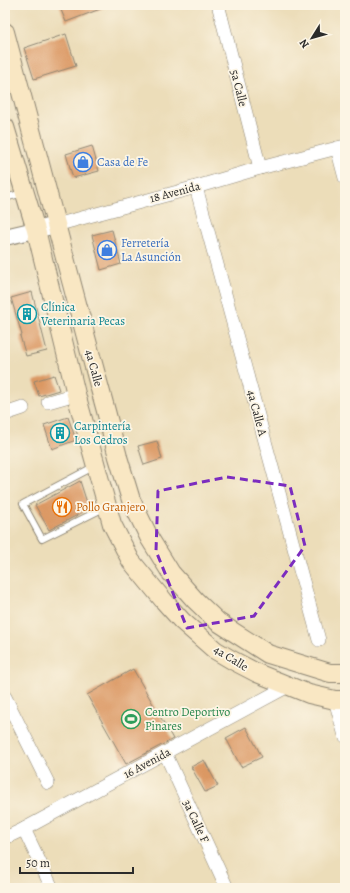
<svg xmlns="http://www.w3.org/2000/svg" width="350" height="893" viewBox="0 0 350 893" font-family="Alegreya,serif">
	<rect width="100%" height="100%" fill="#fcf5e5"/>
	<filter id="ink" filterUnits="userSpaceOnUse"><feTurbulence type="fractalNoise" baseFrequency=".025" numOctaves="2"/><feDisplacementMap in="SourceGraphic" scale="8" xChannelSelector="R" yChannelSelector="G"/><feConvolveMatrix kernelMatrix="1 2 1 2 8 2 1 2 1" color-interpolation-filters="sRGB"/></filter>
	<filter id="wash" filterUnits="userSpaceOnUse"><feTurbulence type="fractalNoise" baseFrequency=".012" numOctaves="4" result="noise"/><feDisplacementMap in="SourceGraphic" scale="16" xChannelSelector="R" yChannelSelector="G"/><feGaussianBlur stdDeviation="0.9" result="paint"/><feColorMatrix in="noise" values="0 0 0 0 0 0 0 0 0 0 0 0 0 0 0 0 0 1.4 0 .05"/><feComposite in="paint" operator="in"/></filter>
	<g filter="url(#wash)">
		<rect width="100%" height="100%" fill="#ecddb9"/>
		<g id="blocks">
			<g fill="#db9863">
				<path d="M 59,5 L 107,5 L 108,6 L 66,22 Z"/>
				<path d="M 66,34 L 76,66 L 34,79 L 24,48 Z"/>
				<path d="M 92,146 L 99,171 L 73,178 L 66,154 Z"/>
				<path d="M 112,230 L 121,264 L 101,270 L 92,235 Z"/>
				<path d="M 32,292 L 47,351 L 26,356 L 20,336 L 22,335 L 11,298 Z"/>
				<path d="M 54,375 L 59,390 L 39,396 L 34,381 Z"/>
				<path d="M 68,417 L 76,440 L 52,449 L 44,425 Z"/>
				<path d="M 157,441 L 162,459 L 144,465 L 138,446 Z"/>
				<path d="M 80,481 L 89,509 L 49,530 L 35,505 Z"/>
				<path d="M 133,669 L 173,739 L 126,764 L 87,695 Z"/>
				<path d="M 246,727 L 262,757 L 241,767 L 226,738 Z"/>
				<path d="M 204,760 L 218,786 L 205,792 L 191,767 Z"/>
			</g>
		</g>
	</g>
	<g filter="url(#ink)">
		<use href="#blocks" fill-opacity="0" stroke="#8c8472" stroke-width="1"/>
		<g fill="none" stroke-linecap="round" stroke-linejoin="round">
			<g stroke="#8c8472" stroke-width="8">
				<g id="service">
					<path d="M 5,198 L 23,193"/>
					<path d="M 95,466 L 23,504 L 42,539 L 106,507"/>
				</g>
			</g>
			<g stroke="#8c8472" stroke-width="14">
				<g id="minor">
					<path d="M 219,8 L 260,168"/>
					<path d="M 337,148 L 345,178"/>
					<path d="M 196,187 L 319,640"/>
					<path d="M 56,225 L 196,187 L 260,168 L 345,146"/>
					<path d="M 48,402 L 76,394"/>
					<path d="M 5,414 L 23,408"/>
					<path d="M 5,697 L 48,783"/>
					<path d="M 335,700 L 345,736"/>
					<path d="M 165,753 L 227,888"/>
					<path d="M 24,829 L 52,888"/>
					<path d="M 5,838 L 24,829 L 288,686"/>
				</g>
			</g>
			<g stroke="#8c8472" stroke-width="18">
				<path id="tertiary" d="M 5,237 L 56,225"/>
			</g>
			<g stroke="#8c8472" stroke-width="20">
				<g id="secondary">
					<path d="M 5,32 L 91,356 L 106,411 L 118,457 L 131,500 L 150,539 L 171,573 L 195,600 L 218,622 L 268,654 L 330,673 L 345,673"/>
					<path d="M 5,127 L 36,230 L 76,394 L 112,524 L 131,561 L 164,601 L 182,621 L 215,650 L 232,660 L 257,673 L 309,694 L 335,700 L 345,700"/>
				</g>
			</g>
			<use href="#service" stroke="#fff" stroke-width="6"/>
			<use href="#minor" stroke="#fff" stroke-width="13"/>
			<use href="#tertiary" stroke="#fff" stroke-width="16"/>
			<use href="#secondary" stroke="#f9e7c3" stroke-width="18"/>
		</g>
	</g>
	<path fill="none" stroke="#7b2cbf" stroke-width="3" stroke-dasharray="8 5" stroke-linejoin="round" d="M 227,477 L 290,486 L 305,546 L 254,616 L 187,628 L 156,551 L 158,491 Z"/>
	<defs>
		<g id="shop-ring" transform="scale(1)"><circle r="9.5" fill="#fcf5e5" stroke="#3f7fe0" stroke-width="1.5"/><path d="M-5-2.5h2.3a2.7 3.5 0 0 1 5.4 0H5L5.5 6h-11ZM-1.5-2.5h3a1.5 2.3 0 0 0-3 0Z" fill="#3f7fe0"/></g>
		<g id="building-ring" transform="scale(1)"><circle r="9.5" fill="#fcf5e5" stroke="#0f9aa8" stroke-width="1.5"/><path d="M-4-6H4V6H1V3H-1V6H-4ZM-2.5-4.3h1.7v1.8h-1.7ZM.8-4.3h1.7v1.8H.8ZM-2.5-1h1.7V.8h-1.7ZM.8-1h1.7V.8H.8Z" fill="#0f9aa8"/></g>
		<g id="restaurant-ring" transform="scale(1)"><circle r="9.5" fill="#fcf5e5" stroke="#e8710a" stroke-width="1.5"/><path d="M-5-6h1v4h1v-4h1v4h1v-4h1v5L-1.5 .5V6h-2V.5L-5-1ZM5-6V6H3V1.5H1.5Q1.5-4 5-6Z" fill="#e8710a"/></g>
		<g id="stadium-ring" transform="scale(1)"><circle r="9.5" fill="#fcf5e5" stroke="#2e9e5b" stroke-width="1.5"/><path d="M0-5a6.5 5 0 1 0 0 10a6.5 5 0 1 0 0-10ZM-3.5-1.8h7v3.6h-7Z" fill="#2e9e5b"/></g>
	</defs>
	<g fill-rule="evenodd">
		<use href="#shop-ring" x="83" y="162"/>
		<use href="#shop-ring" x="107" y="250"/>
		<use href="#building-ring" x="27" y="314"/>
		<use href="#building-ring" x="60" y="433"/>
		<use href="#restaurant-ring" x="62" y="507"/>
		<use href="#stadium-ring" x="131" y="719"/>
	</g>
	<g text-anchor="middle" stroke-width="3.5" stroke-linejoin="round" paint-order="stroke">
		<g font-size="12" fill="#2b2b2b" stroke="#fcf5e5">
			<text transform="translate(239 88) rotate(76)" y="4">5a Calle</text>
			<text transform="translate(175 192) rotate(-15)" y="4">18 Avenida</text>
			<text transform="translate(94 368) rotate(74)" y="4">4a Calle</text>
			<text transform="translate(257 413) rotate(75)" y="4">4a Calle A</text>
			<text transform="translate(231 658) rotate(31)" y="4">4a Calle</text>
			<text transform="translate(147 763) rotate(-28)" y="4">16 Avenida</text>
			<text transform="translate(196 821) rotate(65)" y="4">3a Calle F</text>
		</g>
		<g font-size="12" fill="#366cbe" stroke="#fcf5e5" text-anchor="start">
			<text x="97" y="166">Casa de Fe</text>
			<text x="121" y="247">Ferretería<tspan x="121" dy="14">La Asunción</tspan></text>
		</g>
		<g font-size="12" fill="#0d838f" stroke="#fcf5e5" text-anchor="start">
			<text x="41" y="311">Clínica<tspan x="41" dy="14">Veterinaria Pecas</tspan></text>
			<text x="74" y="430">Carpintería<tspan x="74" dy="14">Los Cedros</tspan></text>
		</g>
		<g font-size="12" fill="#c56008" stroke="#fcf5e5" text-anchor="start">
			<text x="76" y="511">Pollo Granjero</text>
		</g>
		<g font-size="12" fill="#27864d" stroke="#fcf5e5" text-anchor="start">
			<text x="145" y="716">Centro Deportivo<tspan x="145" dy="14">Pinares</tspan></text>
		</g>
	</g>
	<rect width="350" height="893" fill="none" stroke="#fcf5e5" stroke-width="20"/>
	<g transform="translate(312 38) rotate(233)" stroke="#fcf5e5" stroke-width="3" paint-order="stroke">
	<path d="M0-3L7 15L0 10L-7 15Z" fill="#2b2b2b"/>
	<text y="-6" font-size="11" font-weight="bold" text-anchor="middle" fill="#2b2b2b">N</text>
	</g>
	<path d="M20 867v6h113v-6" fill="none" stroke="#2b2b2b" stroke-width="2"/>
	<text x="26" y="867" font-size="12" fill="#2b2b2b" stroke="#fcf5e5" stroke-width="3" paint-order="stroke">50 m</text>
</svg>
